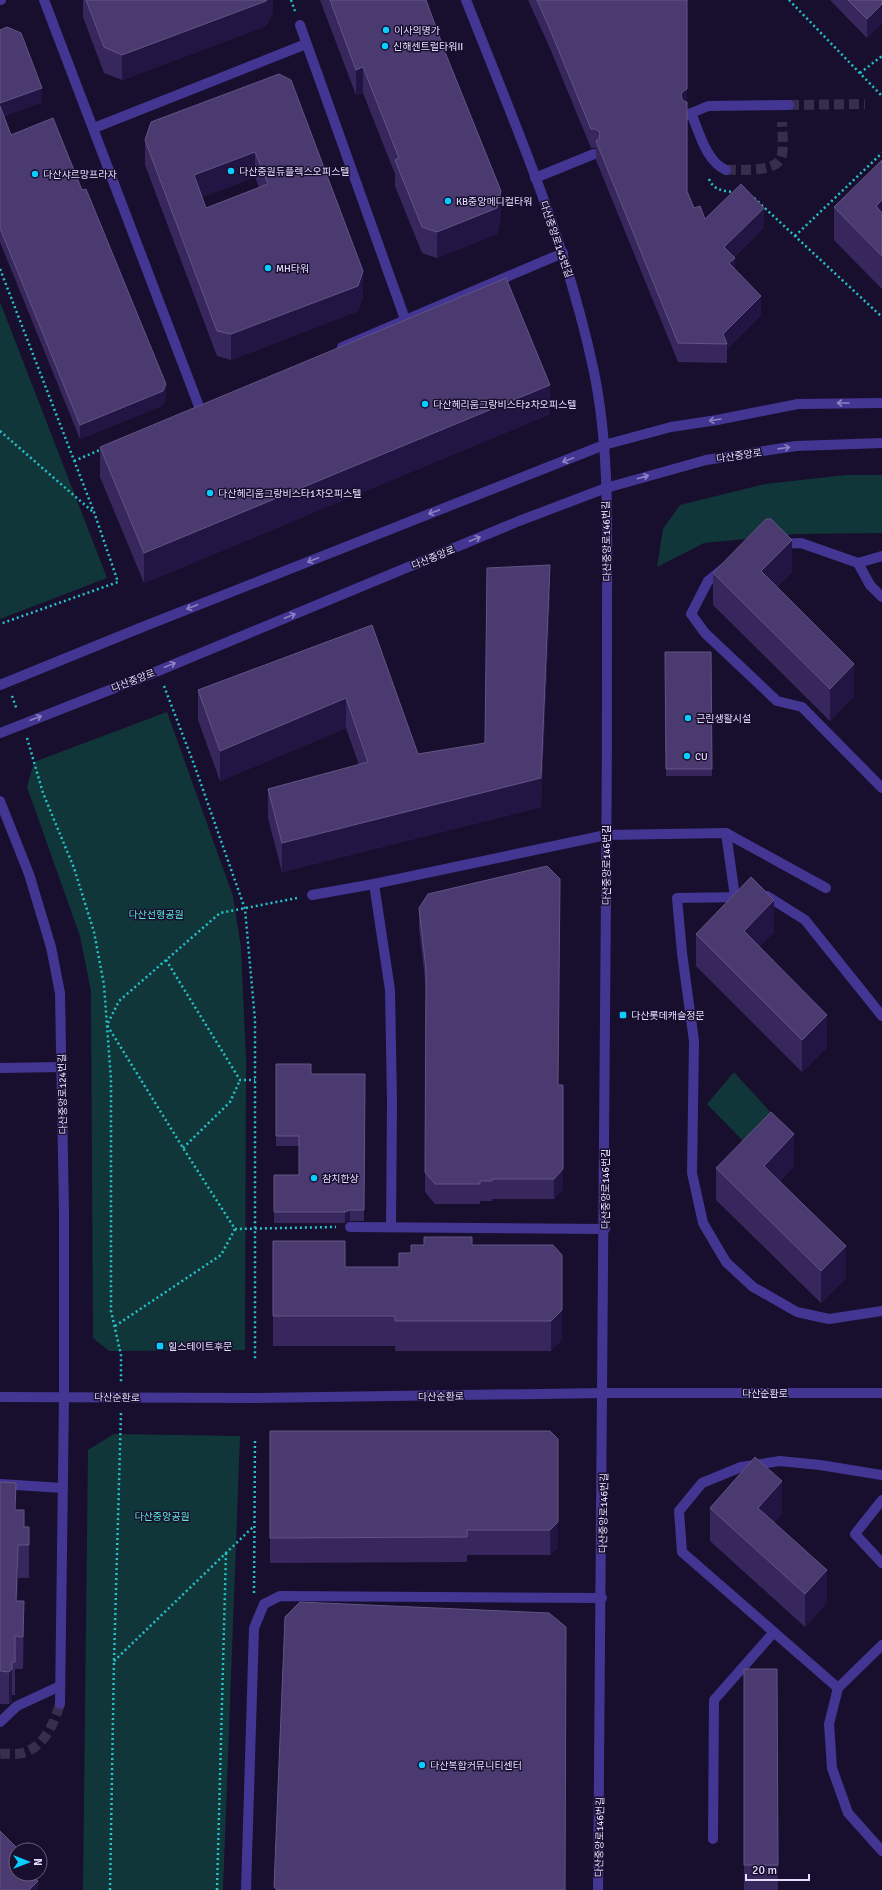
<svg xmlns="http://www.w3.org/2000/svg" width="882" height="1890" viewBox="0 0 882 1890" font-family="Signika,'Noto Sans KR',sans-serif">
	<rect width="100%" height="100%" fill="#180f2e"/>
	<g fill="#113639">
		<path d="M 0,302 L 107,578 L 0,619 Z"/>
		<path d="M 846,475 L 882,475 L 882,533 L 797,534 L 704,543 L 657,567 L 663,529 L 680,505 L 765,484 Z"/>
		<path d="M 167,712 L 233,896 L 241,948 L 246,1059 L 245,1350 L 109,1351 L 93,1338 L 91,991 L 80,936 L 27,787 L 34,762 Z"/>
		<path d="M 734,1072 L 774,1116 L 744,1142 L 707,1104 Z"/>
		<path d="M 114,1434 L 240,1436 L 223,1890 L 83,1890 L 88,1450 Z"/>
	</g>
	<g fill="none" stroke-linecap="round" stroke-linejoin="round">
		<g stroke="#372e4d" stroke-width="10" stroke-dasharray="10 5" stroke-linecap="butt">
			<path d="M 789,105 L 865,104"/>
			<path d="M 726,170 C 741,169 780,174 782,154 C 784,143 782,132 782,122"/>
			<path d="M 0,1754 C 7,1753 15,1755 22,1753 C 44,1748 54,1723 60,1704"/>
		</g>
		<g stroke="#25c3cb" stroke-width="2.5" stroke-dasharray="2 3" stroke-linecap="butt">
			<path d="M 291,0 L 295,11"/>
			<path d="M 789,0 L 882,96"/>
			<path d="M 860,73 L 882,56"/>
			<path d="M 709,179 C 714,191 724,191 735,192"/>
			<path d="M 754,198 L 882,317"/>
			<path d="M 795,236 L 882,153"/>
			<path d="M 0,269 L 94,512 L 118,582 L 0,624"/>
			<path d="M 0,431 L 93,512"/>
			<path d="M 74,461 L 102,449"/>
			<path d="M 164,686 L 195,767 L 245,909 L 255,1020 L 255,1360"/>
			<path d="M 12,696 L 17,710"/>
			<path d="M 27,738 L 43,793 L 74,868 L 94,932 L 104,985 L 111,1080 L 111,1311 L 121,1355 L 121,1383"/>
			<path d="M 297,898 L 220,913 L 119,1001 L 107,1025 L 183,1148 L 235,1229 L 336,1227"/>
			<path d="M 166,960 L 240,1080 L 255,1080"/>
			<path d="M 183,1148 L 230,1102 L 240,1080"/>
			<path d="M 115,1326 L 221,1255 L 235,1229"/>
			<path d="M 254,1593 L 255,1438"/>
			<path d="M 114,1661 L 254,1526"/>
			<path d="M 110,1890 L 114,1661 L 121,1412"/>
			<path d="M 217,1890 L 226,1553"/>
		</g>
		<g stroke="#433692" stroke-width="10">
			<path d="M 0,0 L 1,0"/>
			<path d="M 44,0 L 200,409"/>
			<path d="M 466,0 C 514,122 567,243 594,372 C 610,450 607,532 607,612 C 607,705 607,797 606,890 C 605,1224 602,1557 598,1890"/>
			<path d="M 300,25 L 405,319"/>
			<path d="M 691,113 C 699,131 706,162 726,170"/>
			<path d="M 687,115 L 708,106 L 789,105"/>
			<path d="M 94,128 L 306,44"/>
			<path d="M 535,178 L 594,154"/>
			<path d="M 342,347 L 563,253"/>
			<path d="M 778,544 L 801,543 L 858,563 L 882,556"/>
			<path d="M 858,563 L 870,585 L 882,597"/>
			<path d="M 723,569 L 708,581 L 691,614 L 705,633 L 777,701 L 802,707 L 882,788"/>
			<path d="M 0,685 L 140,628 L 604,445 L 671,427 L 717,420 L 798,404 L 882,403"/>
			<path d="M 0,733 L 158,671 L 519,521 L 606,488 L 706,460 L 796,446 L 882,443"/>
			<path d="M 0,801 L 29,874 L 51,947 L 60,993 L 64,1212 L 64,1397 L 60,1704"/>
			<path d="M 726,833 L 735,897"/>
			<path d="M 374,884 L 390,990 L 392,1102 L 391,1226"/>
			<path d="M 312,895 L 374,884 L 606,835 L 726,833 L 826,888"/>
			<path d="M 763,896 L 767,896 L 805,920 L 882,1016"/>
			<path d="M 745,897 L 677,898 L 682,953 L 694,1041 L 692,1173 L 703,1223 L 726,1262 L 753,1287 L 797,1312 L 829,1319 L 882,1311"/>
			<path d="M 0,1068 L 62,1067"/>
			<path d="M 350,1227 L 605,1229"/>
			<path d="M 0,1397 L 255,1398 L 604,1393 L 882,1393"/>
			<path d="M 0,1484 L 63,1488"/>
			<path d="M 882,1500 L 855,1534 L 882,1563"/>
			<path d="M 882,1645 L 838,1688 L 829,1724 L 832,1768 L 848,1813 L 882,1851"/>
			<path d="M 838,1688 L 682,1552 L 679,1511 L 702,1483 L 741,1467 L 780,1461 L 820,1465 L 882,1475"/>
			<path d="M 0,1722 L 17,1706 L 60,1686"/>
			<path d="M 713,1839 L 714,1700 L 774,1632"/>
			<path d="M 246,1890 L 254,1628 L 264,1604 L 280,1596 L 602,1598"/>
		</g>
	</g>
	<g fill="#38275d" fill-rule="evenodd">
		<path d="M 83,0 L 273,0 L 273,12 L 266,26 L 122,80 L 104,73 L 83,17 Z"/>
		<path d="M 320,0 L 426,0 L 501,217 L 497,234 L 437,258 L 422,253 L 395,186 L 395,174 L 363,93 L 356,95 Z"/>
		<path d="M 528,0 L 687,0 L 687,191 L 694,208 L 705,219 L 764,227 L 734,257 L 735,269 L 761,315 L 727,349 L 727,363 L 678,362 L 596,160 L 596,148 L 591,148 L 549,46 Z"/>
		<path d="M 830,0 L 882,0 L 882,23 L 867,38 Z"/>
		<path d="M 0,30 L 42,102 L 4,116 L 11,135 L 166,397 L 163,405 L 80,439 L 0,242 Z"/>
		<path d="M 279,74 L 363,296 L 358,311 L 231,360 L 217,356 L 145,165 L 145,140 ZM 255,177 L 259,187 L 206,208 L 202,197 Z"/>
		<path d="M 882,160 L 882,289 L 834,240 L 834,207 Z"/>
		<path d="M 550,414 L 144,583 L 100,477 L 100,447 Z"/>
		<path d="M 792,572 L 777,587 L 854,696 L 830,721 L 713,605 L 713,573 Z"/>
		<path d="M 550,595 L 541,807 L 282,872 L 268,818 L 268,789 L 359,765 L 346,728 L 220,781 L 198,720 L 198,690 L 372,625 L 418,754 L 485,743 Z"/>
		<path d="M 665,652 L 711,652 L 712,776 L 666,776 Z"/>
		<path d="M 419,908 L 559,1085 L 563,1189 L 554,1199 L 492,1199 L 492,1201 L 480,1201 L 480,1204 L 435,1204 L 425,1192 L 426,988 L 419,928 Z"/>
		<path d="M 774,932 L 759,947 L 827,1047 L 802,1072 L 696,966 L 696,934 Z"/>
		<path d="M 276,1064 L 311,1074 L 365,1074 L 364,1221 L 350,1221 L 345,1223 L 274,1223 L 274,1175 L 299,1175 L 299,1146 L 276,1146 Z"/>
		<path d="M 794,1166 L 780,1181 L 846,1278 L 821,1303 L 716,1200 L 716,1168 Z"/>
		<path d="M 273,1241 L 345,1267 L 399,1267 L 411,1253 L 472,1245 L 553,1245 L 562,1339 L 551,1351 L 395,1351 L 395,1346 L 273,1346 Z"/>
		<path d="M 270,1431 L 550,1431 L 558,1547 L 550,1555 L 467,1555 L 467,1562 L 270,1563 Z"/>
		<path d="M 0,1482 L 24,1527 L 29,1527 L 29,1578 L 18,1578 L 17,1601 L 24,1634 L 23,1669 L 15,1669 L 15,1695 L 12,1695 L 12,1701 L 9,1704 L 0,1704 Z"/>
		<path d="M 710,1508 L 782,1514 L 774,1522 L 827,1602 L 805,1627 L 710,1541 Z"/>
		<path d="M 744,1669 L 777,1669 L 778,1890 L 744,1890 Z"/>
	</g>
	<g fill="#231543">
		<path d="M 267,0 L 273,0 L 273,12 L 266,26 L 122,80 L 122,55 Z"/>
		<path d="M 882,4 L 882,23 L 867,38 L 867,19 Z"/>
		<path d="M 363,67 L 363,93 L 356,95 L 356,70 Z"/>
		<path d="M 42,88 L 42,102 L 0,117 L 0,103 Z"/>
		<path d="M 687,89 L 687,108 L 682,111 L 681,96 L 682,92 Z"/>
		<path d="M 255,152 L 255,177 L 194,200 L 194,175 Z"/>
		<path d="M 501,191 L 501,217 L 497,234 L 437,258 L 437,232 Z"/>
		<path d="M 882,200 L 882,233 L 876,206 Z"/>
		<path d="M 764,208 L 764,227 L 724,266 L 724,247 Z"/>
		<path d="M 735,258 L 735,276 L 729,263 Z"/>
		<path d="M 363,271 L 363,296 L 358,311 L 231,360 L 231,334 Z"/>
		<path d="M 761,296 L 761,315 L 727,349 L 727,344 L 723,334 Z"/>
		<path d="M 166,384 L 166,397 L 163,405 L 80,439 L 80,425 Z"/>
		<path d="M 550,385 L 550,414 L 144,583 L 144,553 Z"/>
		<path d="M 792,540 L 792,572 L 761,603 L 761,571 Z"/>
		<path d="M 550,565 L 550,595 L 541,807 L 282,872 L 282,843 L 541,778 Z"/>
		<path d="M 854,664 L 854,696 L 830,721 L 830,689 Z"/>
		<path d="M 346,698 L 346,728 L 220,781 L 220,751 Z"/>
		<path d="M 774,900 L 774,932 L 744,963 L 744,931 Z"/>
		<path d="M 827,1015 L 827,1047 L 802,1072 L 802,1040 Z"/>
		<path d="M 794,1134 L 794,1166 L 764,1198 L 764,1166 Z"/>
		<path d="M 563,1169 L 563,1189 L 554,1199 L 554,1179 Z"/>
		<path d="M 350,1210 L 350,1221 L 345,1223 L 345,1212 Z"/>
		<path d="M 846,1246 L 846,1278 L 821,1303 L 821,1271 Z"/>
		<path d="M 562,1310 L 562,1339 L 551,1351 L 551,1321 Z"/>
		<path d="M 782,1481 L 782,1514 L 758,1541 L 758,1508 Z"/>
		<path d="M 558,1522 L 558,1547 L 550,1555 L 550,1530 Z"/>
		<path d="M 18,1545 L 18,1578 L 16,1634 L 16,1601 Z"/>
		<path d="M 827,1570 L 827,1602 L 805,1627 L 805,1594 Z"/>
		<path d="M 24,1601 L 24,1634 L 23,1669 L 23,1637 Z"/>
		<path d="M 12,1669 L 12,1701 L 9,1704 L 9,1672 Z"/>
		<path d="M 38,1881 L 38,1890 L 29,1890 Z"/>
	</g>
	<g fill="#4a3a6f" stroke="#625485" fill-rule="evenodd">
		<path d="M 86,0 L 267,0 L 266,1 L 122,55 L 104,47 Z"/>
		<path d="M 330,0 L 426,0 L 445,52 L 501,191 L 497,208 L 437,232 L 422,227 L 395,160 L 399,158 L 363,67 L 356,70 Z"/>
		<path d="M 537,0 L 687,0 L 687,89 L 682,92 L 681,96 L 683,101 L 687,102 L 687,191 L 694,208 L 700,206 L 705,219 L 741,184 L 764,208 L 724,247 L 735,258 L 729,263 L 761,296 L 723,334 L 727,344 L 678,343 L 596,141 L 599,139 L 600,132 L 595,129 L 591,129 L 549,27 Z"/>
		<path d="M 848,0 L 882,0 L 882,4 L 867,19 Z"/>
		<path d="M 7,27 L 21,33 L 42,88 L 0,103 L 0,30 Z"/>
		<path d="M 279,74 L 291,80 L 363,271 L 358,286 L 231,334 L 217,331 L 145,140 L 151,122 ZM 255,152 L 268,184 L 206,208 L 194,175 Z"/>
		<path d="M 0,106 L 11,135 L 53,118 L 82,190 L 86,189 L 166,384 L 163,391 L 80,425 L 0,228 Z"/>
		<path d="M 882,160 L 882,200 L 876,206 L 882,213 L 882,256 L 834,207 Z"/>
		<path d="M 506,278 L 550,385 L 144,553 L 100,447 Z"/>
		<path d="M 766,519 L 771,519 L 792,540 L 761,571 L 854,664 L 830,689 L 713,573 Z"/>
		<path d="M 550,565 L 541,778 L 282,843 L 268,789 L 368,762 L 346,698 L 220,751 L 198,690 L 372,625 L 418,754 L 485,743 L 487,568 Z"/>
		<path d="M 665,652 L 711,652 L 712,769 L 666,769 Z"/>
		<path d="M 547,866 L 560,879 L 558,1085 L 563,1085 L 563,1169 L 554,1179 L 492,1179 L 492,1181 L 480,1181 L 480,1184 L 435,1184 L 425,1172 L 426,969 L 419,908 L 428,894 Z"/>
		<path d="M 751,877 L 774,900 L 744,931 L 827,1015 L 802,1040 L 696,934 Z"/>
		<path d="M 276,1064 L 311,1064 L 311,1074 L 365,1074 L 364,1210 L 350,1210 L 345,1212 L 274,1212 L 274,1175 L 299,1175 L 299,1136 L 276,1136 Z"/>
		<path d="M 771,1112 L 794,1134 L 764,1166 L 846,1246 L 821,1271 L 716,1168 Z"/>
		<path d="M 424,1237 L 472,1237 L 472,1245 L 553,1245 L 562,1255 L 562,1310 L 551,1321 L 395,1321 L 395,1316 L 273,1316 L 273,1241 L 345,1241 L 345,1267 L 399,1267 L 399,1253 L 411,1253 L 411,1245 L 424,1245 Z"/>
		<path d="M 270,1431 L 550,1431 L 558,1439 L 558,1522 L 550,1530 L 467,1530 L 467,1537 L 270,1538 Z"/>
		<path d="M 755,1457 L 782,1481 L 758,1508 L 827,1570 L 805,1594 L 710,1508 Z"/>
		<path d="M 0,1482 L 16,1483 L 15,1510 L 24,1510 L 24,1527 L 29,1527 L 29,1545 L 18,1545 L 16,1601 L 24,1601 L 23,1637 L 15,1636 L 15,1662 L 12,1662 L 12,1669 L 9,1672 L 0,1671 Z"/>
		<path d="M 300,1602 L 549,1613 L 566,1627 L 565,1890 L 277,1890 L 274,1887 L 285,1617 Z"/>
		<path d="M 744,1669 L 777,1669 L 778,1865 L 744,1865 Z"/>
		<path d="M 0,1831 L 19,1850 L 16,1850 L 16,1856 L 14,1857 L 16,1859 L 16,1874 L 31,1874 L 38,1881 L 29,1890 L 0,1890 Z"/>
	</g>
	<defs><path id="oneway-shaft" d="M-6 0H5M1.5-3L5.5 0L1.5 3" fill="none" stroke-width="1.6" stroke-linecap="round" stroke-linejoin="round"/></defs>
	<g stroke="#8b81c3">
		<use href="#oneway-shaft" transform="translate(843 403) rotate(180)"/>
		<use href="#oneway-shaft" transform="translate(715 420) rotate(171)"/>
		<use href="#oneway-shaft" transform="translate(784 448) rotate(-8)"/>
		<use href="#oneway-shaft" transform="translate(568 460) rotate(159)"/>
		<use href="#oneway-shaft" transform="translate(643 477) rotate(-16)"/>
		<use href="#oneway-shaft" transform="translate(434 512) rotate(159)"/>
		<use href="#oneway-shaft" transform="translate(475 539) rotate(-22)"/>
		<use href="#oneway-shaft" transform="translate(313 560) rotate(159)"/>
		<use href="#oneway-shaft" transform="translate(192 607) rotate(159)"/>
		<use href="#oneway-shaft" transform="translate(290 616) rotate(-22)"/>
		<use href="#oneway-shaft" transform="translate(170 665) rotate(-22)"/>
		<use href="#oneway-shaft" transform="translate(36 718) rotate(-21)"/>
	</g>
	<g fill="#09ccff" stroke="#180f2e" stroke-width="1.5">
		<circle cx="386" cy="30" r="4"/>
		<circle cx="385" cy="46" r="4"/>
		<circle cx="231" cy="171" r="4"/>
		<circle cx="35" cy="174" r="4"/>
		<circle cx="448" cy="201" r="4"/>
		<circle cx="268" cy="268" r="4"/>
		<circle cx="425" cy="404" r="4"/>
		<circle cx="210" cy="493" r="4"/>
		<circle cx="688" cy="718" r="4"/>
		<circle cx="687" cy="756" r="4"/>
		<rect x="619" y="1011" width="8" height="8" rx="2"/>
		<circle cx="314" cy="1178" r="4"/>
		<rect x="156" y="1342" width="8" height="8" rx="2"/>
		<circle cx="422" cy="1765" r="4"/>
	</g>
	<g text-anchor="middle" stroke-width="3" stroke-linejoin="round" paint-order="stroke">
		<g font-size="10" fill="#e4ddff" stroke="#180f2e" text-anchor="start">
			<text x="394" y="34">이사의명가</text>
			<text x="393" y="50">신해센트럴타워II</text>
			<text x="239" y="175">다산중원듀플렉스오피스텔</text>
			<text x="43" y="178">다산샤르망프라자</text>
			<text x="456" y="205">KB중앙메디컬타워</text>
			<text x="276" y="272">MH타워</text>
			<text x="433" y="408">다산헤리움그랑비스타2차오피스텔</text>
			<text x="218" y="497">다산헤리움그랑비스타1차오피스텔</text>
			<text x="696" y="722">근린생활시설</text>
			<text x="695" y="760">CU</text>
			<text x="631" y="1019">다산롯데캐슬정문</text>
			<text x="322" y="1182">참치한상</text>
			<text x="168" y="1350">힐스테이트후문</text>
			<text x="430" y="1769">다산복합커뮤니티센터</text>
		</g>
		<g font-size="10" fill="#e4ddff" stroke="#180f2e">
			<text transform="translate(557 239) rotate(71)" y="4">다산중앙로145번길</text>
			<text transform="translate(739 455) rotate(-8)" y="4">다산중앙로</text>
			<text transform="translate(606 541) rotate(-91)" y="4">다산중앙로146번길</text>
			<text transform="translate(433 557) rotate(-22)" y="4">다산중앙로</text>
			<text transform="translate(133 680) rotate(-21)" y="4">다산중앙로</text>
			<text transform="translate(606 865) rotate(-90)" y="4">다산중앙로146번길</text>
			<text transform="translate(62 1094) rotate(-91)" y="4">다산중앙로124번길</text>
			<text transform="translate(605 1189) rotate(-90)" y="4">다산중앙로146번길</text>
			<text x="765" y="1397">다산순환로</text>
			<text transform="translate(441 1396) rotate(-1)" y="4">다산순환로</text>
			<text transform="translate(117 1397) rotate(1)" y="4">다산순환로</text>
			<text transform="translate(603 1513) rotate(-89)" y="4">다산중앙로146번길</text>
			<text transform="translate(599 1837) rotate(-89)" y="4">다산중앙로146번길</text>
		</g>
		<g font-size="10" fill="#5cecd8" stroke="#180f2e">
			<text x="156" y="918">다산선형공원</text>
			<text x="162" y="1520">다산중앙공원</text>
		</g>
	</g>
	<g transform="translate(28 1862) rotate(90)"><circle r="19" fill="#180f2e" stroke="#6a6182"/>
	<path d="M0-3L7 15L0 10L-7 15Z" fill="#09ccff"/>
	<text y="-6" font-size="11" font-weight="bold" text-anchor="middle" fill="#e4ddff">N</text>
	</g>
	<path d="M746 1874v6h63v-6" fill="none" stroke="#e4ddff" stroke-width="2"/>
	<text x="752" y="1874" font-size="12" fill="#e4ddff" stroke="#180f2e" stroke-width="3" paint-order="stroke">20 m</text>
</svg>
